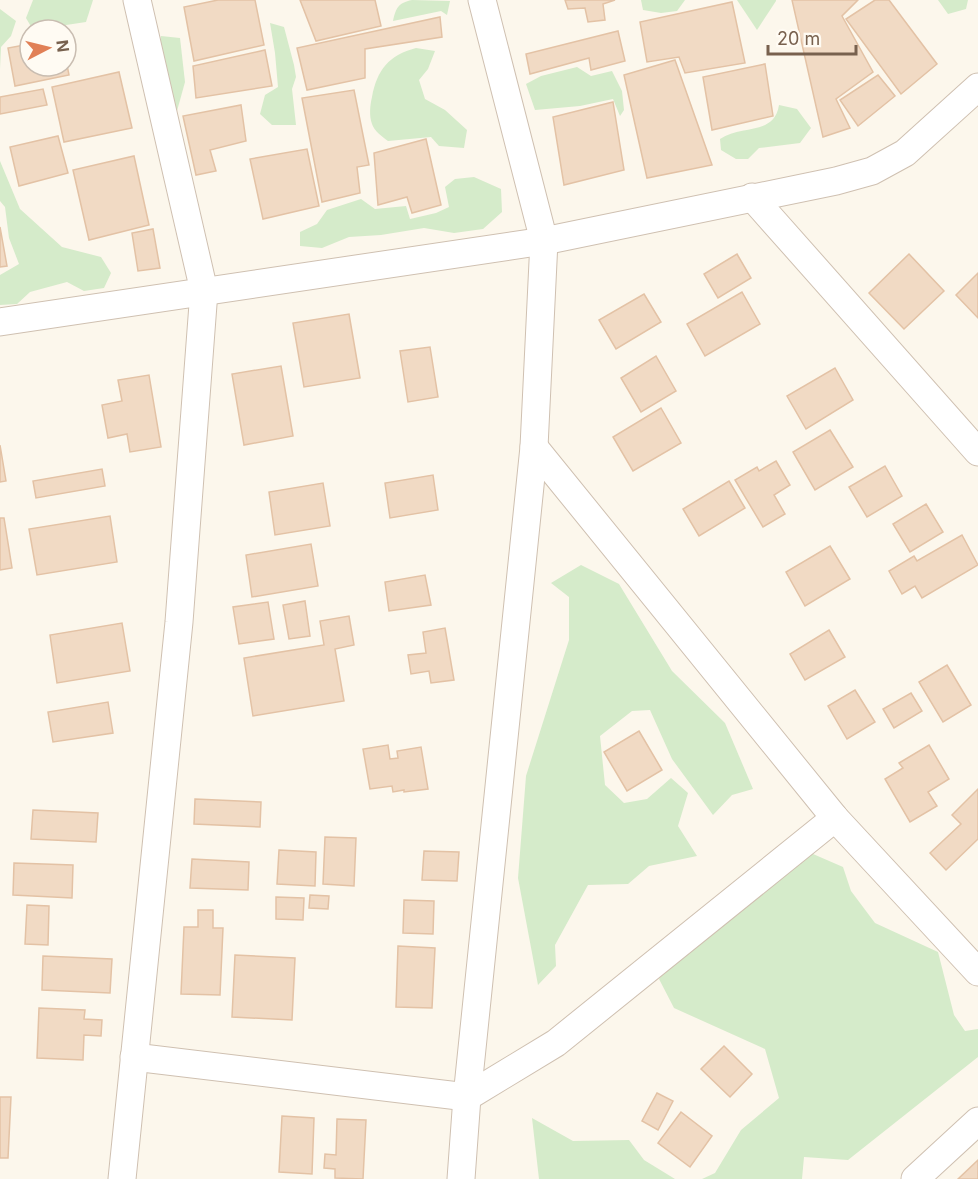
<svg xmlns="http://www.w3.org/2000/svg" width="978" height="1179" viewBox="0 0 978 1179" font-family="Inter,sans-serif">
	<rect width="100%" height="100%" fill="#fcf7ec"/>
	<g fill="#d5ebca">
		<path d="M 33,0 L 93,0 L 86,22 L 33,30 L 26,18 Z"/>
		<path d="M 412,0 L 450,1 L 447,15 L 441,11 L 393,21 C 396,8 398,3 412,0 Z"/>
		<path d="M 641,0 L 685,0 L 677,11 L 661,13 L 643,10 Z"/>
		<path d="M 737,0 L 776,0 L 776,1 L 757,30 Z"/>
		<path d="M 938,0 L 968,0 L 966,9 L 948,14 Z"/>
		<path d="M 0,9 L 16,21 L 11,36 L 1,47 L 0,69 Z"/>
		<path d="M 270,23 L 284,27 L 294,65 L 296,77 L 292,89 L 296,125 L 272,125 L 260,114 L 265,95 L 278,87 L 275,53 Z"/>
		<path d="M 161,36 L 180,38 L 185,82 L 177,111 C 164,95 156,55 161,36 Z"/>
		<path d="M 416,48 L 435,51 L 428,69 L 419,80 L 425,99 L 445,110 L 467,130 L 464,148 L 439,146 L 431,137 L 388,141 C 383,137 374,131 372,124 C 369,116 370,105 372,97 C 377,70 389,55 416,48 Z"/>
		<path d="M 577,67 L 591,76 L 612,71 L 622,91 L 624,110 L 620,116 L 613,99 L 580,106 L 535,110 L 526,84 L 541,76 Z"/>
		<path d="M 779,105 L 797,109 L 811,128 L 800,143 L 759,148 L 748,159 L 736,159 L 721,150 L 720,139 C 742,124 774,136 779,105 Z"/>
		<path d="M 0,161 L 20,209 L 62,247 L 101,257 L 111,273 L 104,288 L 84,291 L 67,282 L 30,292 L 17,304 L 0,305 L 0,275 L 19,264 L 9,238 L 5,207 L 0,201 Z"/>
		<path d="M 474,177 L 501,189 L 502,212 L 483,229 L 454,233 L 424,228 L 381,235 L 349,237 L 322,248 L 300,246 L 300,232 L 317,224 L 327,210 L 361,199 L 375,209 L 406,206 L 410,219 L 436,213 L 449,207 L 445,187 L 455,179 Z"/>
		<path d="M 581,565 L 619,584 L 672,671 L 725,723 L 753,789 L 732,795 L 713,815 L 672,759 L 650,710 L 632,711 L 600,736 L 605,785 L 624,803 L 647,799 L 671,778 L 688,793 L 678,826 L 697,856 L 649,866 L 628,884 L 588,885 L 555,945 L 556,966 L 538,985 L 518,878 L 526,776 L 569,640 L 569,597 L 551,583 Z"/>
		<path d="M 790,844 L 843,867 L 851,891 L 875,923 L 938,952 L 954,1015 L 965,1031 L 978,1029 L 978,1057 L 848,1160 L 804,1157 L 802,1179 L 702,1179 L 715,1173 L 741,1130 L 779,1098 L 765,1049 L 674,1008 L 659,979 L 681,943 L 763,859 Z"/>
		<path d="M 532,1118 L 573,1141 L 629,1140 L 644,1160 L 675,1179 L 539,1179 Z"/>
	</g>
	<g fill="#f1dac4" stroke="#e3c2a5" stroke-width="1.5">
		<path d="M 218,0 L 255,0 L 264,45 L 194,61 L 184,7 Z"/>
		<path d="M 300,0 L 375,0 L 381,26 L 316,41 Z"/>
		<path d="M 565,0 L 615,0 L 603,4 L 605,20 L 588,22 L 585,8 L 568,9 Z"/>
		<path d="M 792,0 L 858,0 L 842,16 L 873,72 L 836,99 L 850,128 L 823,137 Z"/>
		<path d="M 875,0 L 889,0 L 937,64 L 901,94 L 846,19 Z"/>
		<path d="M 732,2 L 745,63 L 685,73 L 679,57 L 647,62 L 640,22 Z"/>
		<path d="M 440,17 L 442,37 L 365,49 L 365,78 L 307,90 L 297,48 Z"/>
		<path d="M 618,31 L 625,61 L 591,70 L 589,58 L 530,74 L 526,54 Z"/>
		<path d="M 30,44 L 30,66 L 66,66 L 66,60 L 69,75 L 15,86 L 8,48 Z"/>
		<path d="M 265,50 L 272,86 L 196,98 L 193,66 Z"/>
		<path d="M 675,60 L 712,165 L 647,178 L 624,75 Z"/>
		<path d="M 765,64 L 773,116 L 712,130 L 703,77 Z"/>
		<path d="M 119,72 L 132,128 L 64,142 L 52,87 Z"/>
		<path d="M 878,75 L 895,96 L 858,126 L 840,100 Z"/>
		<path d="M 43,89 L 47,105 L 0,114 L 0,97 Z"/>
		<path d="M 354,90 L 369,165 L 357,167 L 360,193 L 322,202 L 302,98 Z"/>
		<path d="M 613,102 L 624,170 L 564,185 L 553,117 Z"/>
		<path d="M 241,105 L 246,141 L 210,150 L 216,171 L 196,175 L 183,116 Z"/>
		<path d="M 58,136 L 68,173 L 19,186 L 10,147 Z"/>
		<path d="M 426,139 L 441,205 L 412,213 L 407,197 L 378,205 L 374,153 Z"/>
		<path d="M 307,149 L 319,206 L 263,219 L 250,159 Z"/>
		<path d="M 134,156 L 149,225 L 89,240 L 73,170 Z"/>
		<path d="M 0,227 L 7,266 L 0,267 Z"/>
		<path d="M 153,229 L 160,268 L 138,271 L 132,233 Z"/>
		<path d="M 737,254 L 751,278 L 718,298 L 704,274 Z"/>
		<path d="M 909,254 L 944,291 L 904,329 L 869,293 Z"/>
		<path d="M 978,273 L 978,318 L 956,295 Z"/>
		<path d="M 742,292 L 760,324 L 705,356 L 687,324 Z"/>
		<path d="M 644,294 L 661,322 L 616,349 L 599,320 Z"/>
		<path d="M 349,314 L 360,378 L 304,387 L 293,323 Z"/>
		<path d="M 430,347 L 438,397 L 408,402 L 400,351 Z"/>
		<path d="M 656,356 L 676,391 L 641,412 L 621,378 Z"/>
		<path d="M 281,366 L 293,436 L 244,445 L 232,374 Z"/>
		<path d="M 835,368 L 853,400 L 806,429 L 787,396 Z"/>
		<path d="M 149,375 L 161,447 L 130,452 L 127,434 L 108,438 L 102,405 L 122,401 L 118,380 Z"/>
		<path d="M 661,408 L 681,443 L 633,471 L 613,437 Z"/>
		<path d="M 830,430 L 853,467 L 815,490 L 793,452 Z"/>
		<path d="M 0,445 L 6,481 L 0,482 Z"/>
		<path d="M 776,461 L 790,485 L 774,495 L 785,514 L 763,527 L 735,480 L 757,467 L 759,471 Z"/>
		<path d="M 885,466 L 902,496 L 867,517 L 849,487 Z"/>
		<path d="M 102,469 L 105,486 L 36,498 L 33,481 Z"/>
		<path d="M 433,475 L 438,510 L 390,518 L 385,483 Z"/>
		<path d="M 729,481 L 745,508 L 699,536 L 683,509 Z"/>
		<path d="M 323,483 L 330,526 L 275,535 L 269,492 Z"/>
		<path d="M 926,504 L 943,532 L 910,552 L 893,524 Z"/>
		<path d="M 110,516 L 117,562 L 37,575 L 29,529 Z"/>
		<path d="M 0,518 L 4,518 L 12,568 L 0,570 Z"/>
		<path d="M 962,535 L 978,565 L 922,598 L 915,586 L 902,594 L 889,571 L 914,556 L 917,561 Z"/>
		<path d="M 311,544 L 318,586 L 252,597 L 246,555 Z"/>
		<path d="M 830,546 L 850,579 L 805,606 L 786,572 Z"/>
		<path d="M 425,575 L 431,605 L 389,611 L 385,582 Z"/>
		<path d="M 305,601 L 310,636 L 289,639 L 283,605 Z"/>
		<path d="M 268,602 L 274,639 L 239,644 L 233,607 Z"/>
		<path d="M 349,616 L 354,645 L 335,649 L 344,701 L 253,716 L 244,658 L 324,645 L 320,621 Z"/>
		<path d="M 122,623 L 130,671 L 57,683 L 50,635 Z"/>
		<path d="M 445,628 L 454,680 L 431,683 L 429,671 L 411,674 L 408,655 L 426,653 L 423,632 Z"/>
		<path d="M 829,630 L 845,657 L 805,680 L 790,654 Z"/>
		<path d="M 947,665 L 971,705 L 943,722 L 919,682 Z"/>
		<path d="M 855,690 L 875,722 L 847,739 L 828,706 Z"/>
		<path d="M 911,693 L 922,711 L 894,728 L 883,709 Z"/>
		<path d="M 108,702 L 113,733 L 53,742 L 48,712 Z"/>
		<path d="M 639,731 L 662,770 L 627,791 L 604,752 Z"/>
		<path d="M 388,745 L 390,759 L 398,758 L 397,751 L 421,747 L 428,789 L 404,792 L 404,790 L 393,792 L 392,786 L 370,789 L 363,749 Z"/>
		<path d="M 929,745 L 949,779 L 928,792 L 937,806 L 910,822 L 885,779 L 903,768 L 899,763 Z"/>
		<path d="M 978,789 L 978,839 L 946,870 L 930,853 L 961,824 L 952,815 Z"/>
		<path d="M 195,799 L 261,802 L 260,827 L 194,824 Z"/>
		<path d="M 33,810 L 98,813 L 96,842 L 31,839 Z"/>
		<path d="M 325,837 L 356,838 L 354,886 L 323,884 Z"/>
		<path d="M 279,850 L 316,852 L 315,886 L 277,884 Z"/>
		<path d="M 424,851 L 459,852 L 457,881 L 422,880 Z"/>
		<path d="M 192,859 L 249,862 L 248,890 L 190,888 Z"/>
		<path d="M 14,863 L 73,865 L 72,898 L 13,895 Z"/>
		<path d="M 310,895 L 329,896 L 328,909 L 309,908 Z"/>
		<path d="M 276,897 L 304,898 L 303,920 L 276,919 Z"/>
		<path d="M 404,900 L 434,901 L 433,934 L 403,933 Z"/>
		<path d="M 27,905 L 49,906 L 48,945 L 25,944 Z"/>
		<path d="M 198,910 L 213,910 L 213,928 L 223,928 L 220,995 L 181,994 L 184,927 L 198,927 Z"/>
		<path d="M 398,946 L 435,948 L 432,1008 L 396,1007 Z"/>
		<path d="M 235,955 L 295,958 L 292,1020 L 232,1017 Z"/>
		<path d="M 43,956 L 112,959 L 110,993 L 42,990 Z"/>
		<path d="M 39,1008 L 85,1010 L 84,1019 L 102,1020 L 101,1036 L 84,1035 L 83,1060 L 37,1058 Z"/>
		<path d="M 724,1046 L 752,1074 L 730,1097 L 701,1069 Z"/>
		<path d="M 657,1093 L 673,1101 L 658,1130 L 642,1121 Z"/>
		<path d="M 0,1097 L 11,1097 L 8,1158 L 0,1158 Z"/>
		<path d="M 681,1112 L 712,1136 L 690,1167 L 658,1143 Z"/>
		<path d="M 282,1116 L 314,1118 L 312,1174 L 279,1172 Z"/>
		<path d="M 337,1119 L 366,1120 L 363,1179 L 335,1178 L 335,1169 L 324,1168 L 325,1154 L 336,1155 Z"/>
		<path d="M 978,1160 L 978,1179 L 958,1179 Z"/>
	</g>
	<g fill="none" stroke-linecap="round" stroke-linejoin="round">
		<g stroke="#cfc0b1" stroke-width="29">
			<g id="minor">
				<path d="M 752,197 L 978,452"/>
				<path d="M 0,322 L 544,241 L 836,181 L 872,171 L 905,153 L 978,87"/>
				<path d="M 534,447 L 835,818 L 978,972"/>
				<path d="M 134,1057 L 467,1097 L 556,1043 L 835,818"/>
				<path d="M 122,1179 L 179,622 L 204,291 L 137,0"/>
				<path d="M 461,1179 L 467,1097 L 534,447 L 544,241 L 482,0"/>
				<path d="M 915,1179 L 978,1121"/>
			</g>
		</g>
		<use href="#minor" stroke="#fff" stroke-width="27"/>
	</g>
	<g transform="translate(48 48) rotate(83)"><circle r="28" fill="#fffbf3" stroke="#c9bdb1" stroke-width="1.5"/>
	<path d="M0-4.5L10 22L0 15L-10 22Z" fill="#e18056"/>
	<text y="-9" font-size="16" font-weight="bold" text-anchor="middle" fill="#78614e">N</text>
	</g>
	<path d="M768 45v9h88v-9" fill="none" stroke="#78614e" stroke-width="3"/>
	<text x="777" y="45" font-size="18" fill="#78614e" stroke="#fffbf3" stroke-width="4.5" paint-order="stroke">20 m</text>
</svg>
